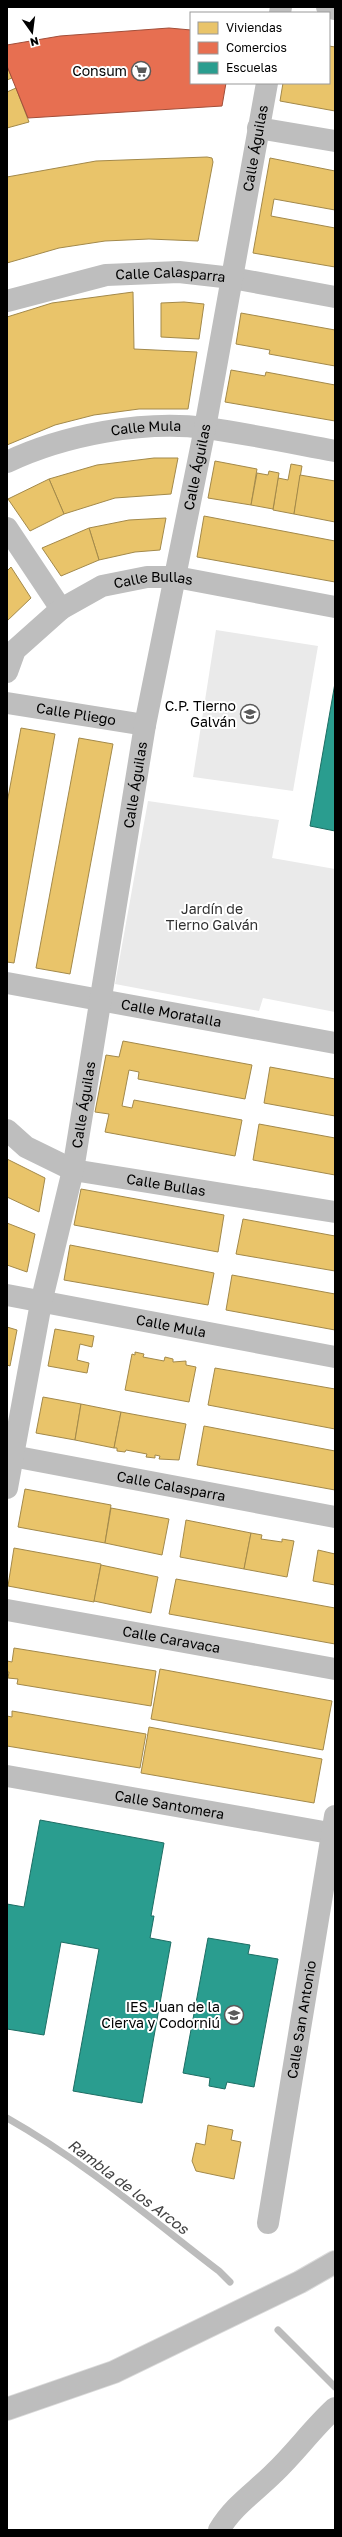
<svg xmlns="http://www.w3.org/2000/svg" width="342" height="2537" viewBox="0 0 342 2537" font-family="'Golos Text',sans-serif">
	<rect width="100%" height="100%" fill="#fff"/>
	<g fill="#eaeaea">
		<path d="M 216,630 L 318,646 L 293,791 L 193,777 Z"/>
		<path d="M 148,801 L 279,820 L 272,858 L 335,869 L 335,1012 L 263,998 L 259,1011 L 115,984 Z"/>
	</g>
	<g fill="#e9c46a" stroke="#a3894a">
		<path d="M 329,46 L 335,47 L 335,111 L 280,101 L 283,83 L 329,83 Z"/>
		<path d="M 7,66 L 12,78 L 7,80 Z"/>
		<path d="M 16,88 L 29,122 L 7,128 L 7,92 Z"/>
		<path d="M 207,157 L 212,158 L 213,162 L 198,241 L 149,239 L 105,241 L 59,248 L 7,263 L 7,177 L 96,161 Z"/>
		<path d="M 270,158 L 335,171 L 335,210 L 274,199 L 271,216 L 335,228 L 335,267 L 253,253 Z"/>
		<path d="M 133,292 L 134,349 L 197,352 L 188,409 L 139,409 L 94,415 L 55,425 L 7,445 L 7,317 L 52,303 Z"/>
		<path d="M 184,302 L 204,304 L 199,339 L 161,337 L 161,303 Z"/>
		<path d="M 241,313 L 335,330 L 335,366 L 269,354 L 270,350 L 236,344 Z"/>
		<path d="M 231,370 L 265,376 L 266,372 L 335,385 L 335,421 L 225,402 Z"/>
		<path d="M 154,458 L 178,458 L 171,494 L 115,498 L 64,514 L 49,479 L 97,465 Z"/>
		<path d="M 215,461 L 257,469 L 251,505 L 208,498 Z"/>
		<path d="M 291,464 L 302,466 L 294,514 L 273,510 L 278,478 L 288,480 Z"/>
		<path d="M 269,471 L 279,473 L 273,509 L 251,505 L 257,473 L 268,475 Z"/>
		<path d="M 300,475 L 335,481 L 335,522 L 294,514 Z"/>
		<path d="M 49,479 L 64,514 L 30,531 L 8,499 Z"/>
		<path d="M 204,516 L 335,541 L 335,582 L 197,557 Z"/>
		<path d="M 166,518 L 160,550 L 135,552 L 99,560 L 89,528 L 129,520 Z"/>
		<path d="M 89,528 L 99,560 L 61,576 L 42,548 Z"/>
		<path d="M 11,567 L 31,598 L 7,621 L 7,571 Z"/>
		<path d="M 21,728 L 55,734 L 14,963 L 7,962 L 7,803 Z"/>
		<path d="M 79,738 L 113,744 L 70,974 L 36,968 Z"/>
		<path d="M 123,1041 L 252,1065 L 245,1099 L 138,1079 L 139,1072 L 129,1070 L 122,1106 L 132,1108 L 134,1100 L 242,1120 L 235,1156 L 105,1132 L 109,1114 L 95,1112 L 106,1055 L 119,1057 Z"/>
		<path d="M 270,1067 L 335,1079 L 335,1116 L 264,1103 Z"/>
		<path d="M 259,1124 L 335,1138 L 335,1175 L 253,1160 Z"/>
		<path d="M 7,1159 L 45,1178 L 39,1212 L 7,1197 Z"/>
		<path d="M 81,1189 L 224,1215 L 218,1252 L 74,1225 Z"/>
		<path d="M 243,1219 L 335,1236 L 335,1271 L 236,1254 Z"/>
		<path d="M 7,1223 L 35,1234 L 27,1272 L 7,1265 Z"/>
		<path d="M 70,1245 L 214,1273 L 208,1305 L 64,1280 Z"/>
		<path d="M 232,1275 L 335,1294 L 335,1330 L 226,1310 Z"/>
		<path d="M 7,1327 L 17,1330 L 10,1366 L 7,1365 Z"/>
		<path d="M 55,1329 L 94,1336 L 92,1347 L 80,1344 L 77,1360 L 89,1363 L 87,1373 L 48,1366 Z"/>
		<path d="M 135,1352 L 144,1354 L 143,1357 L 164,1361 L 165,1357 L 173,1359 L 173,1362 L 186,1361 L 186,1365 L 196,1367 L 189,1402 L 125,1390 L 132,1354 L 135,1355 Z"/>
		<path d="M 215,1368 L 335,1389 L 335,1429 L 208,1405 Z"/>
		<path d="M 43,1397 L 81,1404 L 75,1440 L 36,1433 Z"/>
		<path d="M 81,1404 L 121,1412 L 114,1448 L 75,1440 Z"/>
		<path d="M 121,1412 L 186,1424 L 179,1460 L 159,1459 L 160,1456 L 155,1455 L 155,1458 L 146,1457 L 147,1454 L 126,1450 L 125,1452 L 117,1451 L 117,1448 L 114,1448 Z"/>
		<path d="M 204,1426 L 335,1451 L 335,1490 L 197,1465 Z"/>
		<path d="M 25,1489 L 111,1505 L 105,1543 L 18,1527 Z"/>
		<path d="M 111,1508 L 169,1519 L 162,1555 L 105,1543 Z"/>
		<path d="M 186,1520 L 251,1533 L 244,1569 L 180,1557 Z"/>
		<path d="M 251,1533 L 262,1535 L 261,1539 L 282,1542 L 282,1539 L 294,1541 L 287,1577 L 244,1569 Z"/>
		<path d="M 14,1548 L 101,1564 L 94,1602 L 8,1586 Z"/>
		<path d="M 318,1550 L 335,1554 L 335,1585 L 313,1581 Z"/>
		<path d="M 101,1565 L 158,1577 L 151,1613 L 94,1601 Z"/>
		<path d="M 176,1579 L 335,1608 L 335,1644 L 169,1614 Z"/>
		<path d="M 14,1648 L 156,1671 L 151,1706 L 17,1684 L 18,1679 L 8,1678 L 9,1672 L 7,1672 L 7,1661 L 12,1662 Z"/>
		<path d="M 160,1669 L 332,1701 L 323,1750 L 151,1719 Z"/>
		<path d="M 12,1711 L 146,1734 L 140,1768 L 7,1746 L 7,1716 L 12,1717 Z"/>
		<path d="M 149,1727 L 322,1759 L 314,1803 L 141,1773 Z"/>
		<path d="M 208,2125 L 233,2130 L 231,2140 L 241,2142 L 234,2179 L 196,2171 L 192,2161 L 196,2143 L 205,2145 Z"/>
	</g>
	<path fill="#e76f51" stroke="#a24e39" d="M 169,28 L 191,30 L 191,83 L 226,83 L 222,106 L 28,118 L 7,66 L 7,45 L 60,36 Z"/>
	<g fill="#2a9d8f" stroke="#1d6e64">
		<path d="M 335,683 L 335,831 L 310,826 Z"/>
		<path d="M 40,1820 L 164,1843 L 151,1916 L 154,1916 L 150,1938 L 171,1942 L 142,2103 L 73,2091 L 99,1949 L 61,1942 L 44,2035 L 7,2029 L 7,1904 L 24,1907 Z"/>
		<path d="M 208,1938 L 250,1945 L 248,1954 L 278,1959 L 254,2087 L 227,2082 L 225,2089 L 209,2086 L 210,2078 L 183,2073 Z"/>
	</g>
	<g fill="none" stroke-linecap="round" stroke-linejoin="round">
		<g stroke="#bcbcbc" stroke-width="7">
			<path d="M 7,2118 C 83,2161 150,2218 219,2271 L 230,2282"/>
			<path d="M 278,2330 L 335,2387"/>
		</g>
		<g stroke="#dbdbdb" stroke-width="24">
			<path id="primary" d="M 7,2409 L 114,2372 L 300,2282 L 335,2262"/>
		</g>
		<g stroke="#bebebe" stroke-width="22">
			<path d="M 327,7 L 335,9"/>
			<path d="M 280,13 L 281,7"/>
			<path d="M 258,128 L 335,141"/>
			<path id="s1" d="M 7,301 L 106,275 L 179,272 L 232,278 L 335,297"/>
			<path id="s2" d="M 7,462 C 64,435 143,420 206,428 C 249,434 292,443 335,451"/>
			<path d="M 7,528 L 61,609"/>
			<path id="s3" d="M 7,672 L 15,650 L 61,609 L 102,586 L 147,577 L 176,577 L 335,607"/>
			<path id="s4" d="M 7,703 L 145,725"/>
			<path id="s5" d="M 7,983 L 335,1043"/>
			<path id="s6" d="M 7,1130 L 26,1147 L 73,1170 L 335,1212"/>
			<path id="s7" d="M 7,1295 L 335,1357"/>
			<path id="s8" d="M 7,1455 L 335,1517"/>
			<path id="s9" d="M 7,1488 L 41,1303 L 73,1170 L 145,725 L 205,428 L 267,83"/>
			<path id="s10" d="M 7,1610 L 335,1669"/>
			<path id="s11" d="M 7,1776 L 335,1834"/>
			<path id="s12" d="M 268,2223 L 335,1816"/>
			<path d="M 219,2530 C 233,2506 255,2492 274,2473 C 296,2452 313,2428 335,2408"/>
		</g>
		<use href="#primary" stroke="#bdbdbd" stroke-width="22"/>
	</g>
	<defs>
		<g id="supermarket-ring" transform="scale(1)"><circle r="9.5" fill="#fff" stroke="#595959" stroke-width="1.5"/><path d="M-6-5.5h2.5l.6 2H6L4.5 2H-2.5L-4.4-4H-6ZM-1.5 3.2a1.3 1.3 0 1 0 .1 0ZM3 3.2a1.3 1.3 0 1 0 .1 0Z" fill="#595959"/></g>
		<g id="school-ring" transform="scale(1)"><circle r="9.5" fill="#fff" stroke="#595959" stroke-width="1.5"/><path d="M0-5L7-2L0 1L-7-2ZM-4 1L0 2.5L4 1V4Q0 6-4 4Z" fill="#595959"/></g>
	</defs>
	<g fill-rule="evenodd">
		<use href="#supermarket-ring" x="141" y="71"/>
		<use href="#school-ring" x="250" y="714"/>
		<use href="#school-ring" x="234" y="2015"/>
	</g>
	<g text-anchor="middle" stroke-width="4" stroke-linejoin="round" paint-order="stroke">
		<g font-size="14" fill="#000" stroke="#fff" text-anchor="end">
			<text x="127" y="76">Consum</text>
			<text x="236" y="711">C.P. Tierno<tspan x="236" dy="16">Galván</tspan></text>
			<text x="220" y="2012">IES Juan de la<tspan x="220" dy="16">Cierva y Codorniú</tspan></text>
		</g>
		<g font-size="14" fill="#000" stroke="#fff">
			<text dy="5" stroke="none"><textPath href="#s9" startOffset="1363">Calle Águilas</textPath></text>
			<text dy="5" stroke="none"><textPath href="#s1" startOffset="167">Calle Calasparra</textPath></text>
			<text dy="5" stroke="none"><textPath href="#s2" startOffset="144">Calle Mula</textPath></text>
			<text dy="5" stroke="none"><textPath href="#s9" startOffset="1039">Calle Águilas</textPath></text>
			<text dy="5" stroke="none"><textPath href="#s3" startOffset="184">Calle Bullas</textPath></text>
			<text dy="5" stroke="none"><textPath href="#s4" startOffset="70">Calle Pliego</textPath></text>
			<text dy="5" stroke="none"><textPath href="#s9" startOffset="715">Calle Águilas</textPath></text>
			<text dy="5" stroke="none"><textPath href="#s5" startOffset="167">Calle Moratalla</textPath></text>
			<text dy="5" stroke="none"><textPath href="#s9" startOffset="391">Calle Águilas</textPath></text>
			<text dy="5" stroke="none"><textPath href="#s6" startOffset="172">Calle Bullas</textPath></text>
			<text dy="5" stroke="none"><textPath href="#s7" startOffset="167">Calle Mula</textPath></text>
			<text dy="5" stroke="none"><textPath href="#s8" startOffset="167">Calle Calasparra</textPath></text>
			<text dy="5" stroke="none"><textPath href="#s10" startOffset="167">Calle Caravaca</textPath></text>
			<text dy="5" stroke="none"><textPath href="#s11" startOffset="165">Calle Santomera</textPath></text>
			<text dy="5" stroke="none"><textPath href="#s12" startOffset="206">Calle San Antonio</textPath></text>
		</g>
		<g font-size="14" fill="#303030" stroke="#fff">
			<text x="212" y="914">Jardín de<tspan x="212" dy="16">Tierno Galván</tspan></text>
		</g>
		<g font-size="15" font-style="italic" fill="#414141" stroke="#fff">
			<text transform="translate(128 2187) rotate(37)" y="5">Rambla de los Arcos</text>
		</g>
	</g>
	<rect width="342" height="2537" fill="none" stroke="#000000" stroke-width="16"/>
	<rect x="190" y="12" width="140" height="72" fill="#ffffff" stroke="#999999"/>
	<rect x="198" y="22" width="20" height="12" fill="#e9c46a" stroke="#999999"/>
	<text x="226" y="32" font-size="12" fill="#000000">Viviendas</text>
	<rect x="198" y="42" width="20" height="12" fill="#e76f51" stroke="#999999"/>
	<text x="226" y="52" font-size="12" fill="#000000">Comercios</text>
	<rect x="198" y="62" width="20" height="12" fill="#2a9d8f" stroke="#999999"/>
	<text x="226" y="72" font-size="12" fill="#000000">Escuelas</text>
	<g transform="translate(32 32) rotate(166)" stroke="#ffffff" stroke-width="3" paint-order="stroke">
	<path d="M0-3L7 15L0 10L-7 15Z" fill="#000000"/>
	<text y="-6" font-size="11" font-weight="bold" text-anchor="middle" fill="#000000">N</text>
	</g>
</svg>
